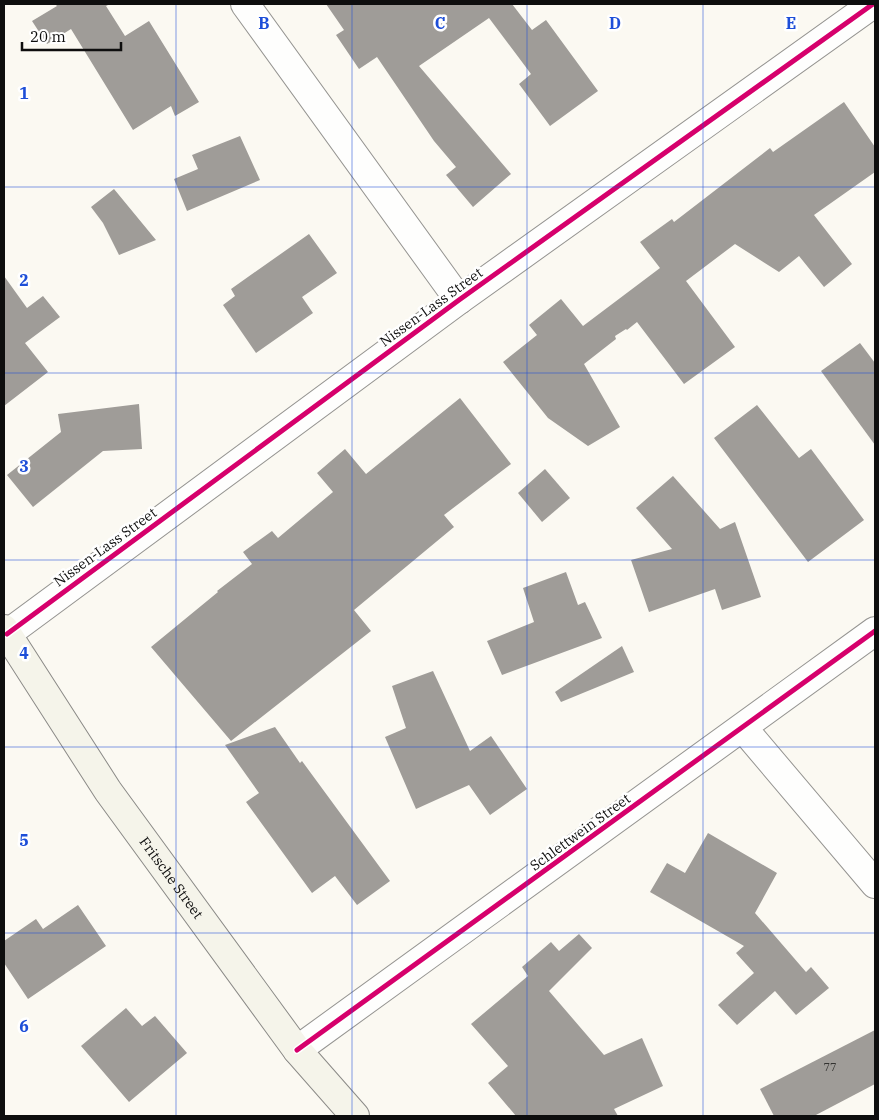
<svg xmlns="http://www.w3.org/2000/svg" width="879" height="1120" viewBox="0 0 879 1120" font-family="'IBM Plex Serif',serif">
	<rect width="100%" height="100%" fill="#fbf9f2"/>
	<g fill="#9f9c98">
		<path d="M 55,4 L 110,4 L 106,6 L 125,36 L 149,21 L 199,102 L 175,116 L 171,106 L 133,130 L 71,29 L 47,44 L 32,21 L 57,6 Z"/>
		<path d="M 326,4 L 512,4 L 532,30 L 546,20 L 598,91 L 550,126 L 519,84 L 531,74 L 489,18 L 419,66 L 511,174 L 473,207 L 446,175 L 456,167 L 434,141 L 377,57 L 359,69 L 336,35 L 344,30 Z"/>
		<path d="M 844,102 L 875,147 L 875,172 L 814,215 L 852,264 L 824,287 L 799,256 L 779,272 L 735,244 L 686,281 L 735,347 L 684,384 L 637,322 L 627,330 L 626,329 L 615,336 L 616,339 L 584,364 L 620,427 L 588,446 L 548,418 L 503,362 L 537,335 L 529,325 L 561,299 L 583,326 L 660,268 L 640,242 L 672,219 L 674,222 L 770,148 L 773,152 Z"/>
		<path d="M 240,136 L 260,180 L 187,211 L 174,179 L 198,169 L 192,155 Z"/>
		<path d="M 114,189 L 156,240 L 119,255 L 103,223 L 91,207 Z"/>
		<path d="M 309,234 L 337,273 L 302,297 L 313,313 L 256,353 L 223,305 L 235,296 L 231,289 Z"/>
		<path d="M 4,276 L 27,308 L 43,296 L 60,317 L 25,343 L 48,372 L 4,406 Z"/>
		<path d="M 860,343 L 875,363 L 875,445 L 821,371 Z"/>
		<path d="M 460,398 L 511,464 L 444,515 L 454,527 L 354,610 L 371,631 L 231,741 L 151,647 L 218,592 L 217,591 L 252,564 L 243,552 L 272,531 L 278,538 L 333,492 L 317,473 L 345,449 L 366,474 Z"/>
		<path d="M 139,404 L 142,449 L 103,451 L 33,507 L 7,475 L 61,432 L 58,414 Z"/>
		<path d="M 757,405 L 799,458 L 811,449 L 864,520 L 808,562 L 714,438 Z"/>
		<path d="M 545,469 L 570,498 L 542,522 L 518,493 Z"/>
		<path d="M 673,476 L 720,529 L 735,522 L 761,597 L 722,610 L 715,589 L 649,612 L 631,560 L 672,549 L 636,508 Z"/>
		<path d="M 566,572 L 578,605 L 585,602 L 602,638 L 502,675 L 487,641 L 534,622 L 523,588 Z"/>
		<path d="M 622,646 L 634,672 L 561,702 L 555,692 Z"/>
		<path d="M 433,671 L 470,751 L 491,736 L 527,789 L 490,815 L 469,785 L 416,809 L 385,737 L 406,728 L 392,686 Z"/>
		<path d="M 275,727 L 300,763 L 302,761 L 390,881 L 357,905 L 335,876 L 312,893 L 246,802 L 259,793 L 225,745 Z"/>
		<path d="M 708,833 L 777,873 L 755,913 L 806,972 L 811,967 L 829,988 L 796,1015 L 775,991 L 737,1025 L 718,1005 L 754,973 L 736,953 L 744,946 L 650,892 L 667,863 L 685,873 Z"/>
		<path d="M 78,905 L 106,946 L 28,999 L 4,963 L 4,941 L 36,919 L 43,929 Z"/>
		<path d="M 579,934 L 592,948 L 549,991 L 604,1055 L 642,1038 L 663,1086 L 614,1109 L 618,1116 L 516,1116 L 488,1083 L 508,1066 L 471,1024 L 528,976 L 522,967 L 551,942 L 559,951 Z"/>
		<path d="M 126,1008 L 142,1026 L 155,1016 L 187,1053 L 129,1102 L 81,1046 Z"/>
		<path d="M 875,1030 L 875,1084 L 814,1116 L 774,1116 L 760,1089 Z"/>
	</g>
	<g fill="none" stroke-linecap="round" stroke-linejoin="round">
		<g stroke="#959491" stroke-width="30">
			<g id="street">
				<path d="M 245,4 L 459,300"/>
				<path d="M 7,634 L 459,300 L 873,4"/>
				<path d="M 743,728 L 875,884"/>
				<path d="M 297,1050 L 875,631"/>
			</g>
		</g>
		<g stroke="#8b8a87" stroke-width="30">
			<g id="secondary">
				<path id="s1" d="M 4,629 L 108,791 L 297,1050 L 355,1116"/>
			</g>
		</g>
		<use href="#street" stroke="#fefefd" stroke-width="28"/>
		<use href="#secondary" stroke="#f5f4ea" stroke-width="28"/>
		<g stroke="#fff" stroke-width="8">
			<g id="cycleway">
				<path d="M 7,634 L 459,300 L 873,4"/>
				<path d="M 297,1050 L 875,631"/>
			</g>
		</g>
		<use href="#cycleway" stroke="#d6006c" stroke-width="5"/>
	</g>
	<path fill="none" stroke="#1d4ed8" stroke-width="1" stroke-opacity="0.55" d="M 176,4 L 176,1116M 352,4 L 352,1116M 527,4 L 527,1116M 703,4 L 703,1116M 4,187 L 875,187M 4,373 L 875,373M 4,560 L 875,560M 4,747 L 875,747M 4,933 L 875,933"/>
	<g text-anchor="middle" stroke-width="5" stroke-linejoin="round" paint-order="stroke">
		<g font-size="11" fill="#323230">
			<text x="830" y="1071">77</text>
		</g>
		<g font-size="14" fill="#0e0e0e" stroke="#fff">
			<text transform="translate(431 307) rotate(-36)" y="5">Nissen-Lass Street</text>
			<text transform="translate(105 547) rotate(-36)" y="5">Nissen-Lass Street</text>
			<text transform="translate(580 832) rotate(-36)" y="5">Schlettwein Street</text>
			<text dy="5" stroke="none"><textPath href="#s1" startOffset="300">Fritsche Street</textPath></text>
		</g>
	</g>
	<g font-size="16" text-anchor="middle" font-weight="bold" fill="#1d4ed8" stroke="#fff" stroke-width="5" stroke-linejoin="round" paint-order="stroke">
		<text x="264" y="29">B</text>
		<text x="440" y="29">C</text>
		<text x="615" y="29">D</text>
		<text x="791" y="29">E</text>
		<text x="24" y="99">1</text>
		<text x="24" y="286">2</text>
		<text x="24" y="472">3</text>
		<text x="24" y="659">4</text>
		<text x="24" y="846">5</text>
		<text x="24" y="1032">6</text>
	</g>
	<rect width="879" height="1120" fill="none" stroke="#0e0e0e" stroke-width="10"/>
	<path d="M22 42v8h99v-8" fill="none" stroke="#0e0e0e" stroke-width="2.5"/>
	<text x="30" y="42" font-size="15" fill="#0e0e0e" stroke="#ffffff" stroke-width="4" paint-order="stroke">20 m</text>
</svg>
